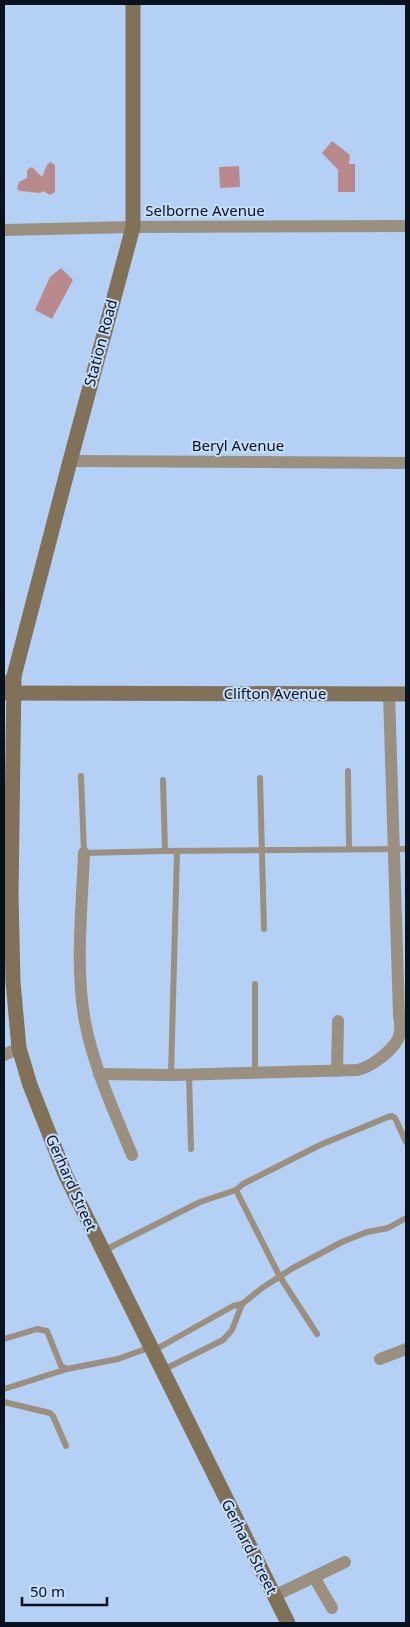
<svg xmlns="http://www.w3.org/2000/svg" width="410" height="1627" viewBox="0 0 410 1627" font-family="'Noto Sans',sans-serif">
	<rect width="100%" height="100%" fill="#b4d1f5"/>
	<g fill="#ba898c">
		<path d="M 332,141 L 350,155 L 349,164 L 355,164 L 355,192 L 338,192 L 338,170 L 322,153 Z"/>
		<path d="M 50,162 L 55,165 L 55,192 L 50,195 L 43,191 L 40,193 L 20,191 L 17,189 L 19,182 L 27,178 L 27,171 L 28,169 L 32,167 L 42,177 L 47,165 Z"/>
		<path d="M 239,166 L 240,187 L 220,188 L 219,167 Z"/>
		<path d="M 61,268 L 73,280 L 52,319 L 35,310 L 50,277 Z"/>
	</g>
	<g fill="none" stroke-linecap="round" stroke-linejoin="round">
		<g stroke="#9b8f7f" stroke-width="6">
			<path d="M 348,771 L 349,849"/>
			<path d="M 81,776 L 84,853 L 165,851 L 406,849"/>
			<path d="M 260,778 L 264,929"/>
			<path d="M 163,780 L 165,851"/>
			<path d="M 255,984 L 255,1072"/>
			<path d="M 189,1073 L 191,1149"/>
			<path d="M 171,1075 L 177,852"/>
			<path d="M 103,1251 L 200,1202 L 236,1190"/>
			<path d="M 317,1334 L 280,1277 L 236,1190 L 243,1184 L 320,1145 L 388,1117 L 392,1116 L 395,1118 L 406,1142"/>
			<path d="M 4,1339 L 37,1329 L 47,1331 L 61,1366 L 67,1369 L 118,1359 L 151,1347"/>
			<path d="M 153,1351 L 233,1306 L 242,1304 L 262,1288 L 293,1268 L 342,1242 L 367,1232 L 388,1228 L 406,1218"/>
			<path d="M 163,1370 L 223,1340 L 232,1330 L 242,1304"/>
			<path d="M 4,1389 L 67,1369"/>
			<path d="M 4,1402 L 50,1413 L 53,1416 L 66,1446"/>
		</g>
		<g stroke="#9b8f7f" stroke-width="12">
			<path d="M 4,230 L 133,227 L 406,226"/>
			<path d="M 70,461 L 406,463"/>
			<path d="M 84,853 C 82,908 75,968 85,1022 C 94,1068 114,1111 132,1155"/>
			<path d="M 4,1055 L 19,1048"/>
			<path d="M 337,1071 L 338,1021"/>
			<path d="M 99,1074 L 171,1075 L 357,1070 C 370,1068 392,1051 398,1039 C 402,1031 400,1023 399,1015 L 389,694"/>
			<path d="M 380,1359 L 406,1349"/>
			<path d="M 314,1577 L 332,1608"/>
			<path d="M 274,1596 L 345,1562"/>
		</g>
		<g stroke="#827159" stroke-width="15">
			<path d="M 14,676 L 11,896 L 13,982 L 19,1048 L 30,1085 L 65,1174 L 288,1623"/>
			<path d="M 10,683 L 14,676 L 70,461 L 133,227 L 133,4"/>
			<path d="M 4,693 L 406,694"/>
		</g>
	</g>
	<g text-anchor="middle" stroke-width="4" stroke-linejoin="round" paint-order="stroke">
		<g font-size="15" fill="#08121e" stroke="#c6ddfb">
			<text x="205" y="216">Selborne Avenue</text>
			<text transform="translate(101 343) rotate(-75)" y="5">Station Road</text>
			<text x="238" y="451">Beryl Avenue</text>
			<text x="275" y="699">Clifton Avenue</text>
			<text transform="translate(71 1183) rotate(66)" y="5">Gerhard Street</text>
			<text transform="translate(249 1547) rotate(63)" y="5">Gerhard Street</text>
		</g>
	</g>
	<rect width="410" height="1627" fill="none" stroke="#08121e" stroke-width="10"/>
	<path d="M22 1597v8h85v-8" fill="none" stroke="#08121e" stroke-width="2.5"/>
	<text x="30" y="1597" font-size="15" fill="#08121e" stroke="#c6ddfb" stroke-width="4" paint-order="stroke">50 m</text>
</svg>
